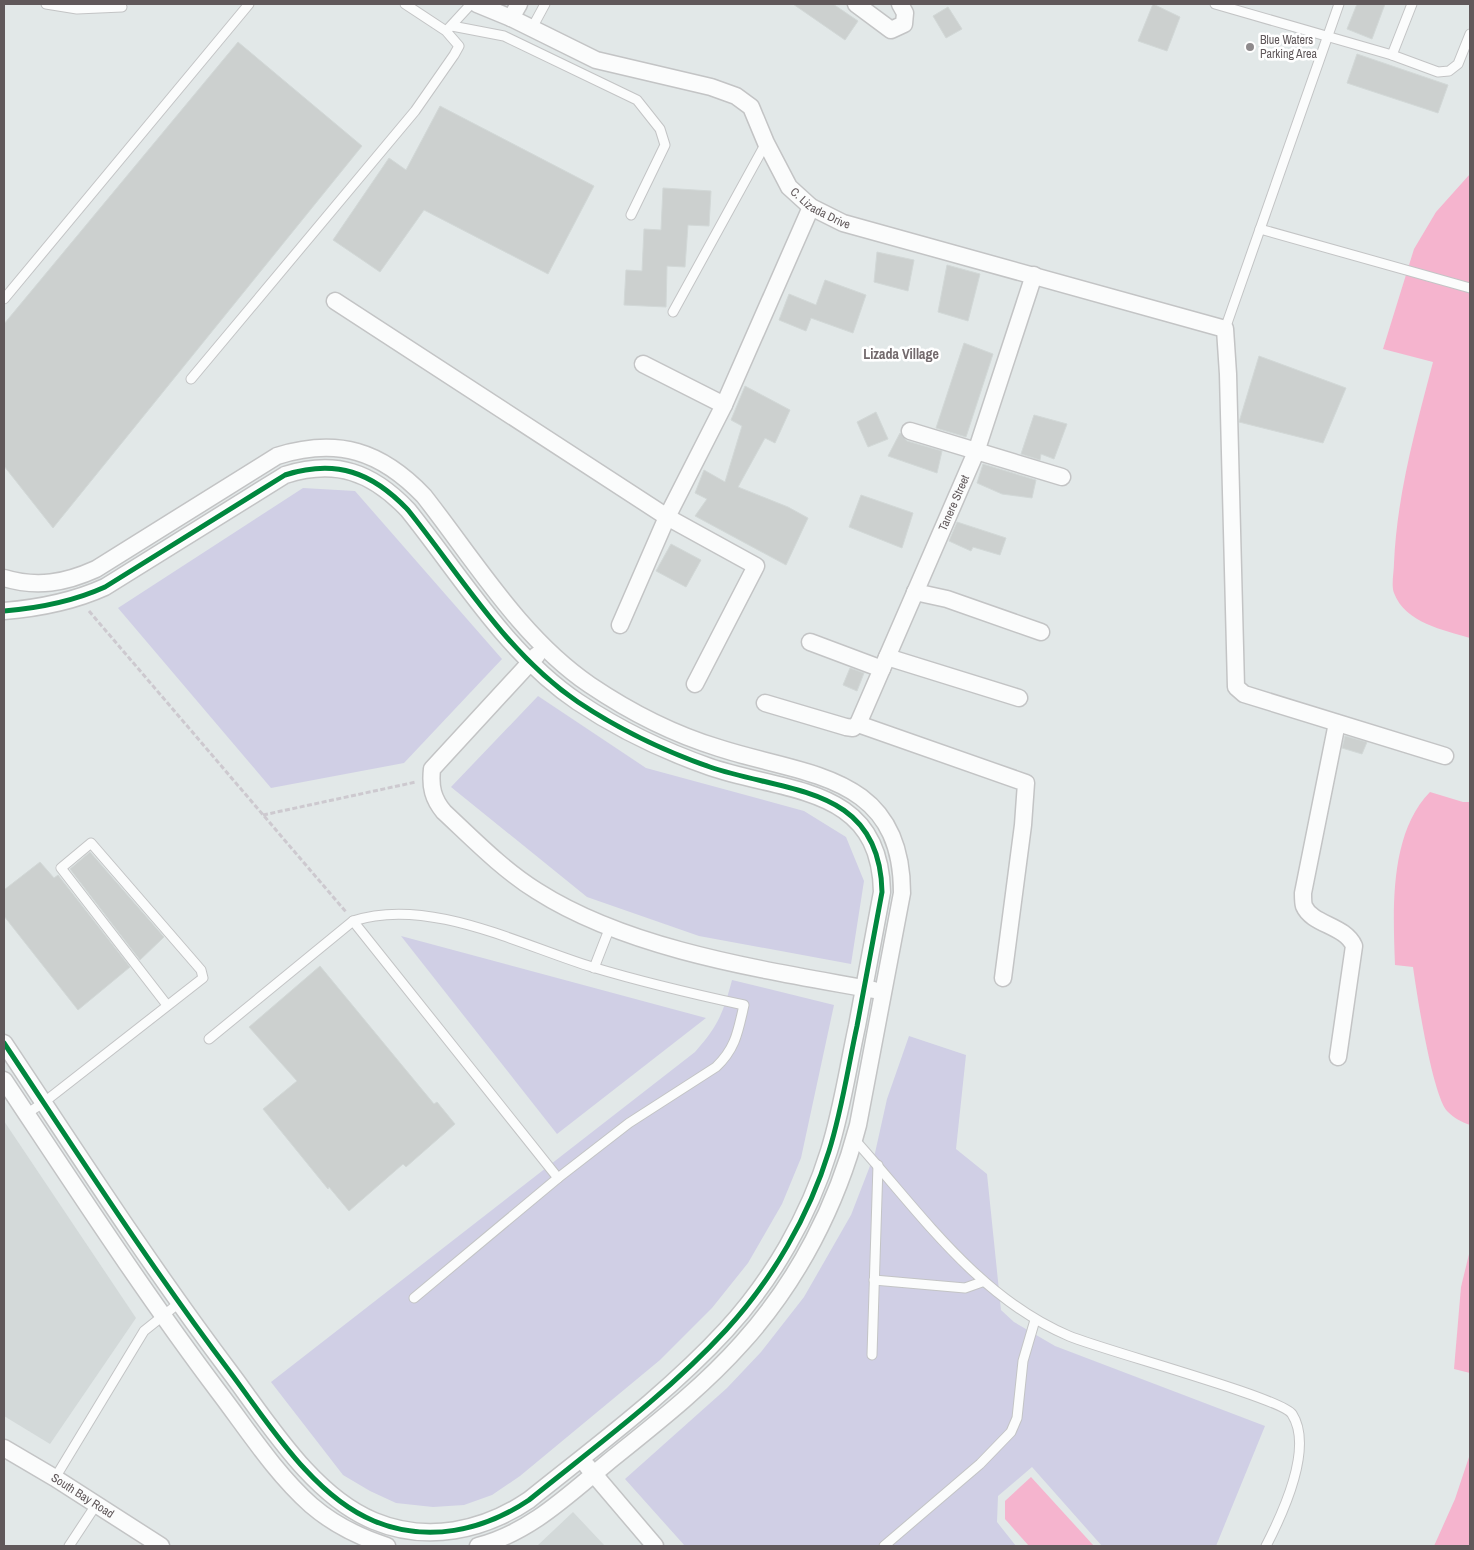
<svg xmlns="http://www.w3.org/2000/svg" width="1474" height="1550" viewBox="0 0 1474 1550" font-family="'Archivo Narrow',sans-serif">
	<rect width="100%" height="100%" fill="#e2e8e8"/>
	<g fill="#d3d9d9">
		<path d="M 4,1121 L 136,1318 L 50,1444 L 4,1416 Z"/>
		<path d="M 573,1512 L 605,1546 L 537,1546 Z"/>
	</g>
	<g fill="#d0cfe5">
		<path d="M 303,488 L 355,491 L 502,659 L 404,763 L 271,788 L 118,608 Z"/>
		<path d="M 538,696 L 646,768 L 804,811 L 846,837 L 864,881 L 851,964 L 699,936 L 587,897 L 451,787 Z"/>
		<path d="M 401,936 L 706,1018 L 557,1134 Z"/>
		<path d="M 732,980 L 834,1005 L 801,1158 L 782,1204 L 748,1263 L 712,1308 L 660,1360 L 520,1476 L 492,1495 L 464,1505 L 433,1507 L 396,1503 L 370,1491 L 343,1475 L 271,1382 L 695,1052 C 718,1026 723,1014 732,980 Z"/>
		<path d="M 909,1036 L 966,1055 L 956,1149 L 987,1174 L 1001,1310 L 1014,1322 L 1055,1346 L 1265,1426 L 1216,1546 L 1102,1546 L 1032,1467 L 998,1496 L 997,1522 L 1016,1546 L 685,1546 L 625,1479 L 727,1388 L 761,1352 L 804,1297 L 851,1215 L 875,1153 L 887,1099 Z"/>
	</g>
	<g fill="#f5b4ce">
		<path d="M 1470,174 L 1470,638 C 1444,630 1405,623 1394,593 C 1391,585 1394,572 1394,563 C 1397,494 1416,427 1433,362 L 1383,349 L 1414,249 L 1436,212 Z"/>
		<path d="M 1430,792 L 1463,802 L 1470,802 L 1470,1125 C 1461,1122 1454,1118 1447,1111 C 1432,1093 1417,995 1413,967 L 1395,965 C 1393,910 1389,834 1430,792 Z"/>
		<path d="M 1470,1250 L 1470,1373 L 1454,1369 L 1461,1287 Z"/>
		<path d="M 1470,1454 L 1470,1546 L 1434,1546 L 1455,1499 Z"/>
		<path d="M 1031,1477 L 1094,1546 L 1029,1546 L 1005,1519 L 1005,1501 Z"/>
	</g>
	<g fill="#ccd0cf" stroke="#d2d8d7">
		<path d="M 793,4 L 833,4 L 858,21 L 845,40 Z"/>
		<path d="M 1153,4 L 1180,17 L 1167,51 L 1138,41 Z"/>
		<path d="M 1357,4 L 1385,4 L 1372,39 L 1347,29 Z"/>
		<path d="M 948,7 L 962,29 L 946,38 L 933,16 Z"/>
		<path d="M 238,42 L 362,146 L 53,528 L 4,466 L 4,324 Z"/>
		<path d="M 1357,54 L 1448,85 L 1438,113 L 1347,83 Z"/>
		<path d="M 440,106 L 594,186 L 548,274 L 424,210 L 380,272 L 333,240 L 389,158 L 406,170 Z"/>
		<path d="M 663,188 L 711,191 L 709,226 L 688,225 L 685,267 L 667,266 L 666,307 L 624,305 L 626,270 L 642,271 L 644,229 L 661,230 Z"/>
		<path d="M 877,252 L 914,260 L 908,291 L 874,282 Z"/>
		<path d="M 947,265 L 980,274 L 968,321 L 938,312 Z"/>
		<path d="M 825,280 L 866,295 L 853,333 L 811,318 L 806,331 L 779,320 L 789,294 L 816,305 Z"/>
		<path d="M 964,343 L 993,354 L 966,437 L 936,428 Z"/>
		<path d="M 1259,356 L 1346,388 L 1323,443 L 1239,422 Z"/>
		<path d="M 745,386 L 790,410 L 775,443 L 765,438 L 738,487 L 788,507 L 808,518 L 786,565 L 695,516 L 707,499 L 695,493 L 704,470 L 725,482 L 742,426 L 731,420 Z"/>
		<path d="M 876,412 L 888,439 L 868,447 L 857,422 Z"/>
		<path d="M 1034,415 L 1067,424 L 1054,459 L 1041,454 L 1040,460 L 1021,454 Z"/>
		<path d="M 900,433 L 907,441 L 942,451 L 937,473 L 888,456 Z"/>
		<path d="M 983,464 L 1036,480 L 1032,498 L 1002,494 L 977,483 Z"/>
		<path d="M 861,495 L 913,513 L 902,548 L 849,527 Z"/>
		<path d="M 957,522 L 1006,538 L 1000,555 L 973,547 L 971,551 L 949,541 Z"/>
		<path d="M 671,544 L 701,560 L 686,587 L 656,571 Z"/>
		<path d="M 850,668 L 864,673 L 857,691 L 843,685 Z"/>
		<path d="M 1345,736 L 1367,742 L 1362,754 L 1342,748 Z"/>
		<path d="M 90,852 L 164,937 L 140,960 L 70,869 Z"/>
		<path d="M 40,862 L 54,878 L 58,875 L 130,967 L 78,1010 L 4,916 L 4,890 Z"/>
		<path d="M 320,966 L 434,1104 L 437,1102 L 455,1124 L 406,1167 L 403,1164 L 349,1211 L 329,1187 L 328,1189 L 263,1109 L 297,1081 L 249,1027 Z"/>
	</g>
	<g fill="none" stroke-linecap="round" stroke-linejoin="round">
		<g stroke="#c3c4c5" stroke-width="11">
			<g id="lane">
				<path d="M 46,4 L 77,9 L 122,7"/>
				<path d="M 1215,4 L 1392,55 L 1438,72 L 1449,71 L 1458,64 L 1470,34"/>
				<path d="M 452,26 L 504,36 L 637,100 L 660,129 L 665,145 L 631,215"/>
				<path d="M 532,28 L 545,4"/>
				<path d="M 448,29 L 471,4"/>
				<path d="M 1392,55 L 1412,4"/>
				<path d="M 1260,229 L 1470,288"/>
				<path d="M 4,299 L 249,4"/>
				<path d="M 673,312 L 766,143"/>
				<path d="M 1225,329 L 1339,4"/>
				<path d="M 191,379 L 415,111 L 454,55 L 459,46 L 446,31 L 405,4"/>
				<path d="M 353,921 L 558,1178"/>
				<path d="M 594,968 L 610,927"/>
				<path d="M 209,1039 L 353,921 C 428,896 520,945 592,967 C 642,982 693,994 744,1005 C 738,1031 736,1048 716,1067 L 629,1123 L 558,1178 L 414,1298"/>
				<path d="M 26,1114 L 43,1103 L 203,978 L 201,970 L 91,843 L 61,868 L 167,1005"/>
				<path d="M 854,1139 C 918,1210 978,1298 1069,1336 C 1102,1350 1282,1398 1292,1414 C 1314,1448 1282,1515 1266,1546"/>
				<path d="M 874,1280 L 965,1288 L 982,1282"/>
				<path d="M 872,1355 L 878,1165"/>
				<path d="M 55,1478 L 144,1331 L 179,1303"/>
				<path d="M 69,1546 L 96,1505"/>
				<path d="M 884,1546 L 980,1464 L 1011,1432 L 1017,1418 L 1023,1361 L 1035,1320"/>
			</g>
		</g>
		<g stroke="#c3c4c5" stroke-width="19">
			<g id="street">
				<path id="s1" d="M 477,4 L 511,18 L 596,60 L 711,87 L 736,96 L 751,107 L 766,143 L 789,187 L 811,207 L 843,223 L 1225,329 L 1228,374 L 1236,687 L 1244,694 L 1445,756"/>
				<path d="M 856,4 L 891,30 L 904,24 L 905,13 L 900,4"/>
				<path d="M 511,18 L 519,4"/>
				<path d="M 335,301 L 667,517 L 756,566 L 695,684"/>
				<path d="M 643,364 L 724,405"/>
				<path d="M 910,431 L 1062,477"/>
				<path d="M 4,578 C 37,588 65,583 96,569 L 277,456 C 338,437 381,451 424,496 C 475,561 521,638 590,685 C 630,712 673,734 719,748 C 805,776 902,773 902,893 L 858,1125 C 837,1205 798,1281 742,1343 C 702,1388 654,1425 607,1463 C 567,1496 529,1533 478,1546"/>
				<path d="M 915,592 L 947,599 L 1041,632"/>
				<path d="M 4,611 C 40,608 72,602 105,587 L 285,475 C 336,459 372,472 408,510 C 461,576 507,654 578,702 C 620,730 664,751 710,767 C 786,793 880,785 882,892 C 874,937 865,981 857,1026 C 848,1067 842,1110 829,1151 C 809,1216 772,1280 726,1330 C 667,1394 596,1446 529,1500 C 483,1531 427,1543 374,1521 C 313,1496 269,1424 230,1372 C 150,1266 78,1154 4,1043"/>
				<path d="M 620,625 L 667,517 L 724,405 L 811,207"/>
				<path d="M 810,642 L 882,669"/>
				<path d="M 537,655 L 432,769 C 430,787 433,799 444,812 C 473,839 503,870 537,891 C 631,951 766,970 874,990"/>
				<path d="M 887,657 L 1019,698"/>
				<path d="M 765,703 L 846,727 L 853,728 L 858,724"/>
				<path d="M 1337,723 L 1303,893 C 1303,897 1303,903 1304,906 C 1312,925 1345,925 1354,946 L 1338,1057"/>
				<path id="s2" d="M 858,724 L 976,452 L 1034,275"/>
				<path d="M 858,724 L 1026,783 L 1023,825 L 1003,978"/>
				<path d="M 4,1080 C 74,1185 142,1290 218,1391 C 247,1429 275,1473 311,1505 C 333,1524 359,1537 387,1546"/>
				<path id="s3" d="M 4,1448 L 55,1478 L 161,1546"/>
				<path d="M 587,1466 L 655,1546"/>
			</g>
		</g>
		<g stroke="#cdc9cf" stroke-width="3" stroke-dasharray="5 2.5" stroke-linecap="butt">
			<path d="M 89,611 L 346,912"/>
			<path d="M 263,815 L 416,782"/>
		</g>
		<use href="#lane" stroke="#fbfcfc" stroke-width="9"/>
		<use href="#street" stroke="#fbfcfc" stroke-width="16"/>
		<g stroke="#fff" stroke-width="8">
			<path id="cycleway" d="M 4,611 C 40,608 72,602 105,587 L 285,475 C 336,459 372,472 408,510 C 461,576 507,654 578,702 C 620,730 664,751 710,767 C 786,793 880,785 882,892 C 874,937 865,981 857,1026 C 848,1067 842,1110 829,1151 C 809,1216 772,1280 726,1330 C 667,1394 596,1446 529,1500 C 483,1531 427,1543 374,1521 C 313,1496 269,1424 230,1372 C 150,1266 78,1154 4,1043"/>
		</g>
		<use href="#cycleway" stroke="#00873e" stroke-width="5"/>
	</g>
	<circle fill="#8e8a8c" stroke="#fff" stroke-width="2" cx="1250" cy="47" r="5"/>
	<g text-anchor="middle" stroke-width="5" stroke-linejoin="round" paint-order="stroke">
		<g font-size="12" fill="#60585a" stroke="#fff" text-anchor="start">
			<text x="1260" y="44">Blue Waters<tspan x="1260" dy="14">Parking Area</tspan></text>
		</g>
		<g font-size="12" fill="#60585a" stroke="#fff">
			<text dy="4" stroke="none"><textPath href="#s1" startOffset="422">C. Lizada Drive</textPath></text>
			<text dy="4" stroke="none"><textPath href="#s2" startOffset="241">Tanere Street</textPath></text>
			<text dy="4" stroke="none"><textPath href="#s3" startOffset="92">South Bay Road</textPath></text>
		</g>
		<g font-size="14" font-weight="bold" fill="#72696c" stroke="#fff">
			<text x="901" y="359">Lizada Village</text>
		</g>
	</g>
	<rect width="1474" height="1550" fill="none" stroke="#60585a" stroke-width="10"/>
</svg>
